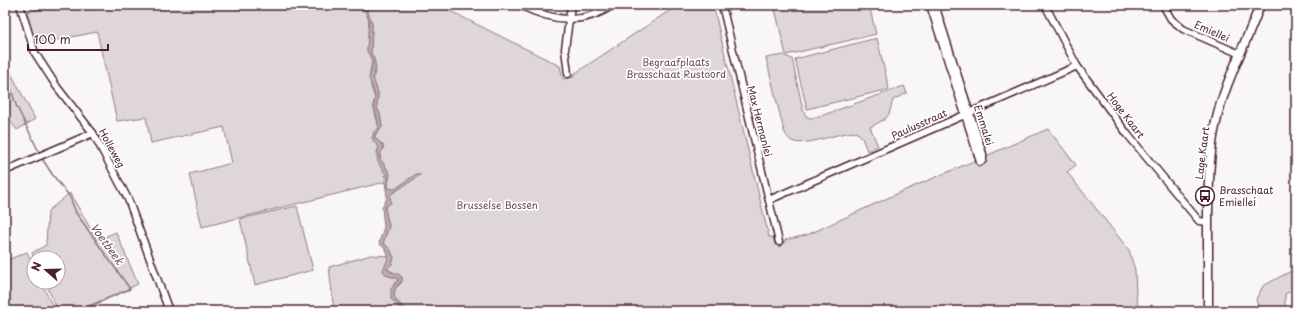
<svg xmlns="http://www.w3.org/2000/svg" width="1301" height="316" viewBox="0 0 1301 316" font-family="'Playpen Sans',sans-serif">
	<rect width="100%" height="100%" fill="#f8f6f7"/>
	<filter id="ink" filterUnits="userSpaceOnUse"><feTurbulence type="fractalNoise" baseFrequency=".025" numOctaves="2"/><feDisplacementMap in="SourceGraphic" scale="8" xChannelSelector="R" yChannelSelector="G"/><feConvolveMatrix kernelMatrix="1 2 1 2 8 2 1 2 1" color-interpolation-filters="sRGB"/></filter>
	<g filter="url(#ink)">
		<g fill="#ded6d9" stroke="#947a82">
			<path d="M 60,5 L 362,5 L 369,20 L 367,50 L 372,61 L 370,73 L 371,87 L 375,98 L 373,105 L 379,128 L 374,132 L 374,142 L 379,147 L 377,152 L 386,174 L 385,182 L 202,227 L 190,174 L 232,163 L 224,127 L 151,143 L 146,117 L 117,121 L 97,32 L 35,44 L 27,12 Z"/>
			<path d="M 365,5 L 438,5 L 560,66 L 563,79 L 574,77 L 574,74 L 678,5 L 713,5 L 769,237 L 773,237 L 775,245 L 785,242 L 785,240 L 807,235 L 903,191 L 988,155 L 1048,129 L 1076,165 L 1067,172 L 1129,250 L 1135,270 L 1136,295 L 1139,311 L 407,311 L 394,298 L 395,289 L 402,282 L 402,277 L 387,269 L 387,268 L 392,264 L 394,258 L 390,249 L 383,243 L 389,226 L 385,209 L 386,206 L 389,204 L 388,185 L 390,174 C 386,164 375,161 383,149 L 383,145 L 375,138 L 375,135 L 380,130 L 382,127 L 380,114 L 377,108 L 378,93 L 373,78 L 376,68 L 374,59 L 371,53 L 372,23 Z"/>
			<path d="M 774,5 L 869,5 L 876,34 L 786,55 Z"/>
			<path d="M 877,38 L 889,89 L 807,109 L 795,59 Z"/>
			<path d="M 783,55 L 792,59 L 803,110 L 806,116 L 810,118 L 818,117 L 904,86 L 907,93 L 893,100 L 889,114 L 885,119 L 870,127 L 878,146 L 867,151 C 865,146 863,138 859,134 C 851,126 806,149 792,141 C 788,139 786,135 784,131 L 766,58 Z"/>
			<path d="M 5,62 L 35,119 L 17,130 L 5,115 Z"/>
			<path d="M 70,193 L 97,240 L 116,232 L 138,284 L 83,311 L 58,311 L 45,282 L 58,282 L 58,258 L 34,259 L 32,253 L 46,245 L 48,211 Z"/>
			<path d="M 297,206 L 313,270 L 255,285 L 240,219 Z"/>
			<path d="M 1295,237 L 1296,289 L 1285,294 L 1285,308 L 1282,311 L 1259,311 L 1256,299 L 1263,286 L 1293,270 Z"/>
			<path d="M 27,252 L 34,267 L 34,282 L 41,282 L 55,311 L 5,311 L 5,261 Z"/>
			<path d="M 371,255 L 388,256 L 388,260 L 386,264 L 386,275 L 399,279 L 394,283 L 391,299 L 403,311 L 334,311 L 329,267 Z"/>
		</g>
		<path fill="#bdadb0" stroke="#8f747b" d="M 362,5 L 365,5 L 372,23 L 371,53 L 374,59 L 376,68 L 373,78 L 378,93 L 377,108 L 380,114 L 382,127 L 375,135 L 375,138 L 383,146 L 383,149 L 380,154 L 380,159 L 389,172 L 388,188 L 395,189 L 416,174 L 420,174 L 419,176 L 390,195 L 391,203 L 386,206 L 385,209 L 389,226 L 383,243 L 390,249 L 394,258 L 392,264 L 387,269 C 392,274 398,272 402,277 C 402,281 401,282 398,285 C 388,296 399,304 407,311 L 403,311 L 391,299 L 391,289 L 399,279 L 386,275 L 383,271 C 384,264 392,258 386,250 C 384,247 381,246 379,243 L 384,227 L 382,207 L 386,200 L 387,197 L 385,182 L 386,174 C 379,165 374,159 379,147 L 374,142 L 372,138 L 374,132 L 379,128 L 376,113 L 374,108 L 375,96 L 369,78 L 373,63 L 367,50 L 369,20 Z"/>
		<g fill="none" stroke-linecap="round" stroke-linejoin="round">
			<g stroke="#8f747b" stroke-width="1.5">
				<path d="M 5,71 L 16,105 L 39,152"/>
				<path d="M 43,160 L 52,174 L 70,197 L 76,213 L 130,289 L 77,311"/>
			</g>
			<g stroke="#4a1f2b" stroke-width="9">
				<g id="street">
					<path d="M 20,5 L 35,53 L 57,87 L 93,133 L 128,199 L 169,311"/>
					<path d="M 520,5 C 552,21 582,26 613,5"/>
					<path d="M 722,5 L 779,242"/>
					<path d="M 930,5 L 980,162"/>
					<path d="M 935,5 L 983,154 L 983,160 L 980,162"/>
					<path d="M 1045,5 L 1077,66 L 1128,135 L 1199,221 L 1208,222"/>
					<path d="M 1163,5 L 1171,19 L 1183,29 L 1240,54"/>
					<path d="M 568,74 L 565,49 L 571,5"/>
					<path d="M 5,171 L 93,133"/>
					<path d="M 769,200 L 1077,66"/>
				</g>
			</g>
			<g stroke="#4a1f2b" stroke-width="11">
				<path id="secondary" d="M 1208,311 C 1208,277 1208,244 1208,210 C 1209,180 1209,151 1216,122 C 1225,81 1246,44 1260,5"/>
			</g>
			<use href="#street" stroke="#fff" stroke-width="6"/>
			<use href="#secondary" stroke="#fff" stroke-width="8"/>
		</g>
	</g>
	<defs>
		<g id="bus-ring" transform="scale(1)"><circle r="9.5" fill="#fff" stroke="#4a1f2b" stroke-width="1.5"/><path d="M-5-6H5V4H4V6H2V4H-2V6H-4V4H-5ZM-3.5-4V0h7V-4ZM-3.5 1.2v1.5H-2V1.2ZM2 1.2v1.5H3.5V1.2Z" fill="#4a1f2b"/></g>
	</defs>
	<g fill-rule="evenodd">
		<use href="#bus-ring" x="1205" y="196"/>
	</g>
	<g text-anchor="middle" stroke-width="3.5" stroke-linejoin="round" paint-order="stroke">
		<g font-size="10" fill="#4a1f2b" stroke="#fff">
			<text transform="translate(1212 31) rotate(24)" y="4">Emiellei</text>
			<text transform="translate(1126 115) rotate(53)" y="4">Hoge Kaart</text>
			<text transform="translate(760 121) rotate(76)" y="4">Max Hermanlei</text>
			<text transform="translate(919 124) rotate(-24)" y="4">Paulusstraat</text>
			<text transform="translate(984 125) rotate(72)" y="4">Emmalei</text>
			<text transform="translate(112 148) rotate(61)" y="4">Holleweg</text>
			<text transform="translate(1202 153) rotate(-83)" y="4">Lage Kaart</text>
		</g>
		<g font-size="10" fill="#6f4d56" stroke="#fff">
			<text x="676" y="66">Begraafplaats<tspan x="676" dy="12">Brasschaat Rustoord</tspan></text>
			<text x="497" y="209">Brusselse Bossen</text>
		</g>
		<g font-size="10" fill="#4a1f2b" stroke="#fff" text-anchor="start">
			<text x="1219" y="194">Brasschaat<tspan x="1219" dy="12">Emiellei</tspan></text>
		</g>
		<g font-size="11" font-style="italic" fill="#72515a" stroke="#fff">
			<text transform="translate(107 244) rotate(54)" y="4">Voetbeek</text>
		</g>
	</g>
	<rect width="1301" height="316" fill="none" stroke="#fff" stroke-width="20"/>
	<rect x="10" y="10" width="1281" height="296" fill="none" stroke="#4a1f2b" stroke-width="1.5" filter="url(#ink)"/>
	<g transform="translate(46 270) rotate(290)"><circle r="19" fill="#ffffff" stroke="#b7a5aa"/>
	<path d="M0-3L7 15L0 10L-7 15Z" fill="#4a1f2b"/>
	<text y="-6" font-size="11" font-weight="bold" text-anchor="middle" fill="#4a1f2b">N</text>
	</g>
	<path d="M28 44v6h80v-6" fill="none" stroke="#4a1f2b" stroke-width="2"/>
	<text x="34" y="44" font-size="12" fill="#4a1f2b" stroke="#ffffff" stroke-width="3" paint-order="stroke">100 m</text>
</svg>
